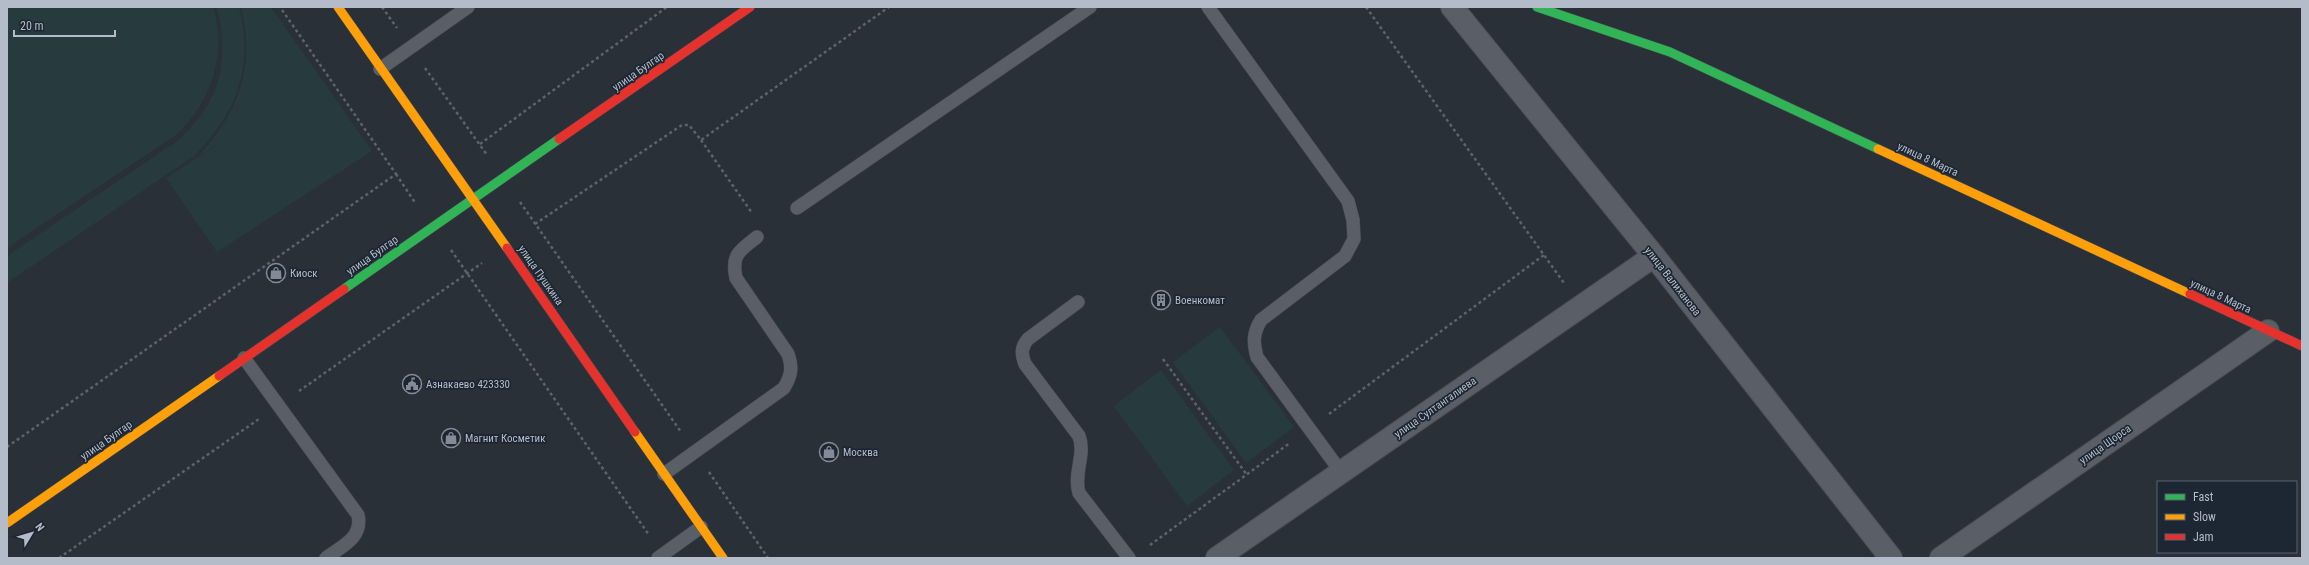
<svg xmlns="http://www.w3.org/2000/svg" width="2309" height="565" viewBox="0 0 2309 565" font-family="'Roboto Condensed',sans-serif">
	<rect width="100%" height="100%" fill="#2a3038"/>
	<g fill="#273a3e">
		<path d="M 7,7 L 213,7 C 228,54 211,102 176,135 L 7,248 Z"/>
		<path d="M 217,7 L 239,7 C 254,68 237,113 194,156 L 7,283 L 7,256 L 180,139 C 220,100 230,62 217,7 Z"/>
		<path d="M 241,7 L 271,7 L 372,151 L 217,252 L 166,178 L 226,139 L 197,157 C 238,114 256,67 241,7 Z"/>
		<path d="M 1220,327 L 1294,427 L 1246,463 L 1173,362 Z"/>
		<path d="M 1161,370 L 1234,470 L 1187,506 L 1114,406 Z"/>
	</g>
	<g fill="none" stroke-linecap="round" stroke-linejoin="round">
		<g stroke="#484c53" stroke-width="14">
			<g id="lane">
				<path d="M 1208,7 L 1348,201 L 1353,220 L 1354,239 L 1345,256 L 1261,320 C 1253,333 1253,342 1257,357 L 1341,472"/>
				<path d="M 380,69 L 468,7"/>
				<path d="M 797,208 L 1090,7"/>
				<path d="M 1078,302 L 1028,339 C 1021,347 1021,354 1025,364 L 1079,436 C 1086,455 1073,473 1079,493 L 1129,558"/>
				<path d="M 244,358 L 358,515 C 363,538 342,546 326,558"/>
				<path d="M 664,474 L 784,388 C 791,376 793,368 788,354 L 736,278 C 731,255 739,251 757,237"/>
				<path d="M 658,558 L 701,527"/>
			</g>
		</g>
		<g stroke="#484c53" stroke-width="24">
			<g id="street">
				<path d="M 1452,7 L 1654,256 L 1891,558"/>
				<path d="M 1217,558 L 1654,256"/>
				<path d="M 1941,558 L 2268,331"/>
			</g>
		</g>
		<g stroke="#484c53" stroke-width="10">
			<g id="fast">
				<path d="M 1537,7 L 1670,52 L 1878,149"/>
				<path d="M 344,289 L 559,139"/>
			</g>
		</g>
		<g stroke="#484c53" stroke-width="10">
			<g id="slow">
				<path d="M 338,7 L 507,248"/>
				<path d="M 1878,149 L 2190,294"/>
				<path d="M 635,432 L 723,558"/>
				<path d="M 7,523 L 219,376"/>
			</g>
		</g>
		<g stroke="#484c53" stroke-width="10">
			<g id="jam">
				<path d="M 559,139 L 750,7"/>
				<path d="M 507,248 L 635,432"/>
				<path d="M 2190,294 L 2302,346"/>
				<path d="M 219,376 L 344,289"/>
			</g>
		</g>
		<g stroke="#5d636a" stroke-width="2.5" stroke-dasharray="3 3" stroke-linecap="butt">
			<path d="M 382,7 L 397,28"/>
			<path d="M 1366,7 L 1564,283"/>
			<path d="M 425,68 L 487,155"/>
			<path d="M 701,140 L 752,213"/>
			<path d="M 480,144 L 667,7"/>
			<path d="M 396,174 L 416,204"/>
			<path d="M 520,202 L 681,432"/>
			<path d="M 535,224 L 682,125 L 689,125 L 701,140 L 889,7"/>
			<path d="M 451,250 L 649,535"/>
			<path d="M 1163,359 L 1247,475"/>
			<path d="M 299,391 L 482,263"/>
			<path d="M 1329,414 L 1544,255"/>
			<path d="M 7,447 L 396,174 L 280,7"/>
			<path d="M 709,472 L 768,558"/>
			<path d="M 1150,545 L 1290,443"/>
			<path d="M 59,558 L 259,419"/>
		</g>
		<use href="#lane" stroke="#5a5e66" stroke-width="13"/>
		<use href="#street" stroke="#5a5e66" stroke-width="22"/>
		<use href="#fast" stroke="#30b455" stroke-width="9"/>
		<use href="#slow" stroke="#ff9f0a" stroke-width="9"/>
		<use href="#jam" stroke="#e5322d" stroke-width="9"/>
	</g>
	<defs>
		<g id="shop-ring" transform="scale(1)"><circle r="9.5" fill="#1d2633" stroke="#848b96" stroke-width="1.5"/><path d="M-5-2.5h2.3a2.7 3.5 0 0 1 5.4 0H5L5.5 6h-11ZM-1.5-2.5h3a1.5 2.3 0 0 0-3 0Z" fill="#848b96"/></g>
		<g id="building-ring" transform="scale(1)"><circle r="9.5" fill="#1d2633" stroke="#848b96" stroke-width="1.5"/><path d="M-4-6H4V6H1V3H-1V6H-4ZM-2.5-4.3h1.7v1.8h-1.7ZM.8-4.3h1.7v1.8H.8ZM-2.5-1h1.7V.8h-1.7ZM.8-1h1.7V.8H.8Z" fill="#848b96"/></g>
		<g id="civic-ring" transform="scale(1)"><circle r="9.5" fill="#1d2633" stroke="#848b96" stroke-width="1.5"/><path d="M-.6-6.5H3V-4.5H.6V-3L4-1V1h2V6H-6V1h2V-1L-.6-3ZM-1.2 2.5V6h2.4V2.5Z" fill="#848b96"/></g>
	</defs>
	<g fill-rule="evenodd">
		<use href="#shop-ring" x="276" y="273"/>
		<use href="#building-ring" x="1161" y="300"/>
		<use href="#civic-ring" x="412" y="384"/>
		<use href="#shop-ring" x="451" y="438"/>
		<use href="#shop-ring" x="829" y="452"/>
	</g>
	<g text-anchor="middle" stroke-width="3.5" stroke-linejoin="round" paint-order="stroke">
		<g font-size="11" fill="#b4bcc9" stroke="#1d2633">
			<text transform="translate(638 71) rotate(-35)" y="4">улица Булгар</text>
			<text transform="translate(1928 159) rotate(25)" y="4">улица 8 Марта</text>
			<text transform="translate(372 255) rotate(-35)" y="4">улица Булгар</text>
			<text transform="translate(541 275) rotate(55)" y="4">улица Пушкина</text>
			<text transform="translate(1673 281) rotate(52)" y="4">улица Валиханова</text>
			<text transform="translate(2221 296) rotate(25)" y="4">улица 8 Марта</text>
			<text transform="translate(1435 407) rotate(-35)" y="4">улица Султангалиева</text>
			<text transform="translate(106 440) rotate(-35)" y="4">улица Булгар</text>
			<text transform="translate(2105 444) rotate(-35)" y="4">улица Щорса</text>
		</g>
		<g font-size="11" fill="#b4bcc9" stroke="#1d2633" text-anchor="start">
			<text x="290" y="277">Киоск</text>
			<text x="1175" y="304">Военкомат</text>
			<text x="426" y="388">Азнакаево 423330</text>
			<text x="465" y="442">Магнит Косметик</text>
			<text x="843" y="456">Москва</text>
		</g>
	</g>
	<rect width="2309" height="565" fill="none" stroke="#b4bcc9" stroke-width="16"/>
	<rect x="2157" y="481" width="140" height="72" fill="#1d2633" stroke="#59626f"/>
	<rect x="2165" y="494" width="20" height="6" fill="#30b455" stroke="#59626f"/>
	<text x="2193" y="501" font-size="12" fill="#b4bcc9">Fast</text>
	<rect x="2165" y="514" width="20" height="6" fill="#ff9f0a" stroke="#59626f"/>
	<text x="2193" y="521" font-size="12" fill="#b4bcc9">Slow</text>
	<rect x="2165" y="534" width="20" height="6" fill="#e5322d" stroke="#59626f"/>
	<text x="2193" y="541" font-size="12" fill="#b4bcc9">Jam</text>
	<g transform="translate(32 533) rotate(52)" stroke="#1d2633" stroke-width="3" paint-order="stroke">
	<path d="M0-3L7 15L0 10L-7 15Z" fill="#b4bcc9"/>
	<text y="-6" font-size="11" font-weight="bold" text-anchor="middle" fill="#b4bcc9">N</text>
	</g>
	<path d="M14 30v6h101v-6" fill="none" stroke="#b4bcc9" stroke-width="2"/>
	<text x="20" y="30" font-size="12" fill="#b4bcc9" stroke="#1d2633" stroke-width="3" paint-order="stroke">20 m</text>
</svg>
